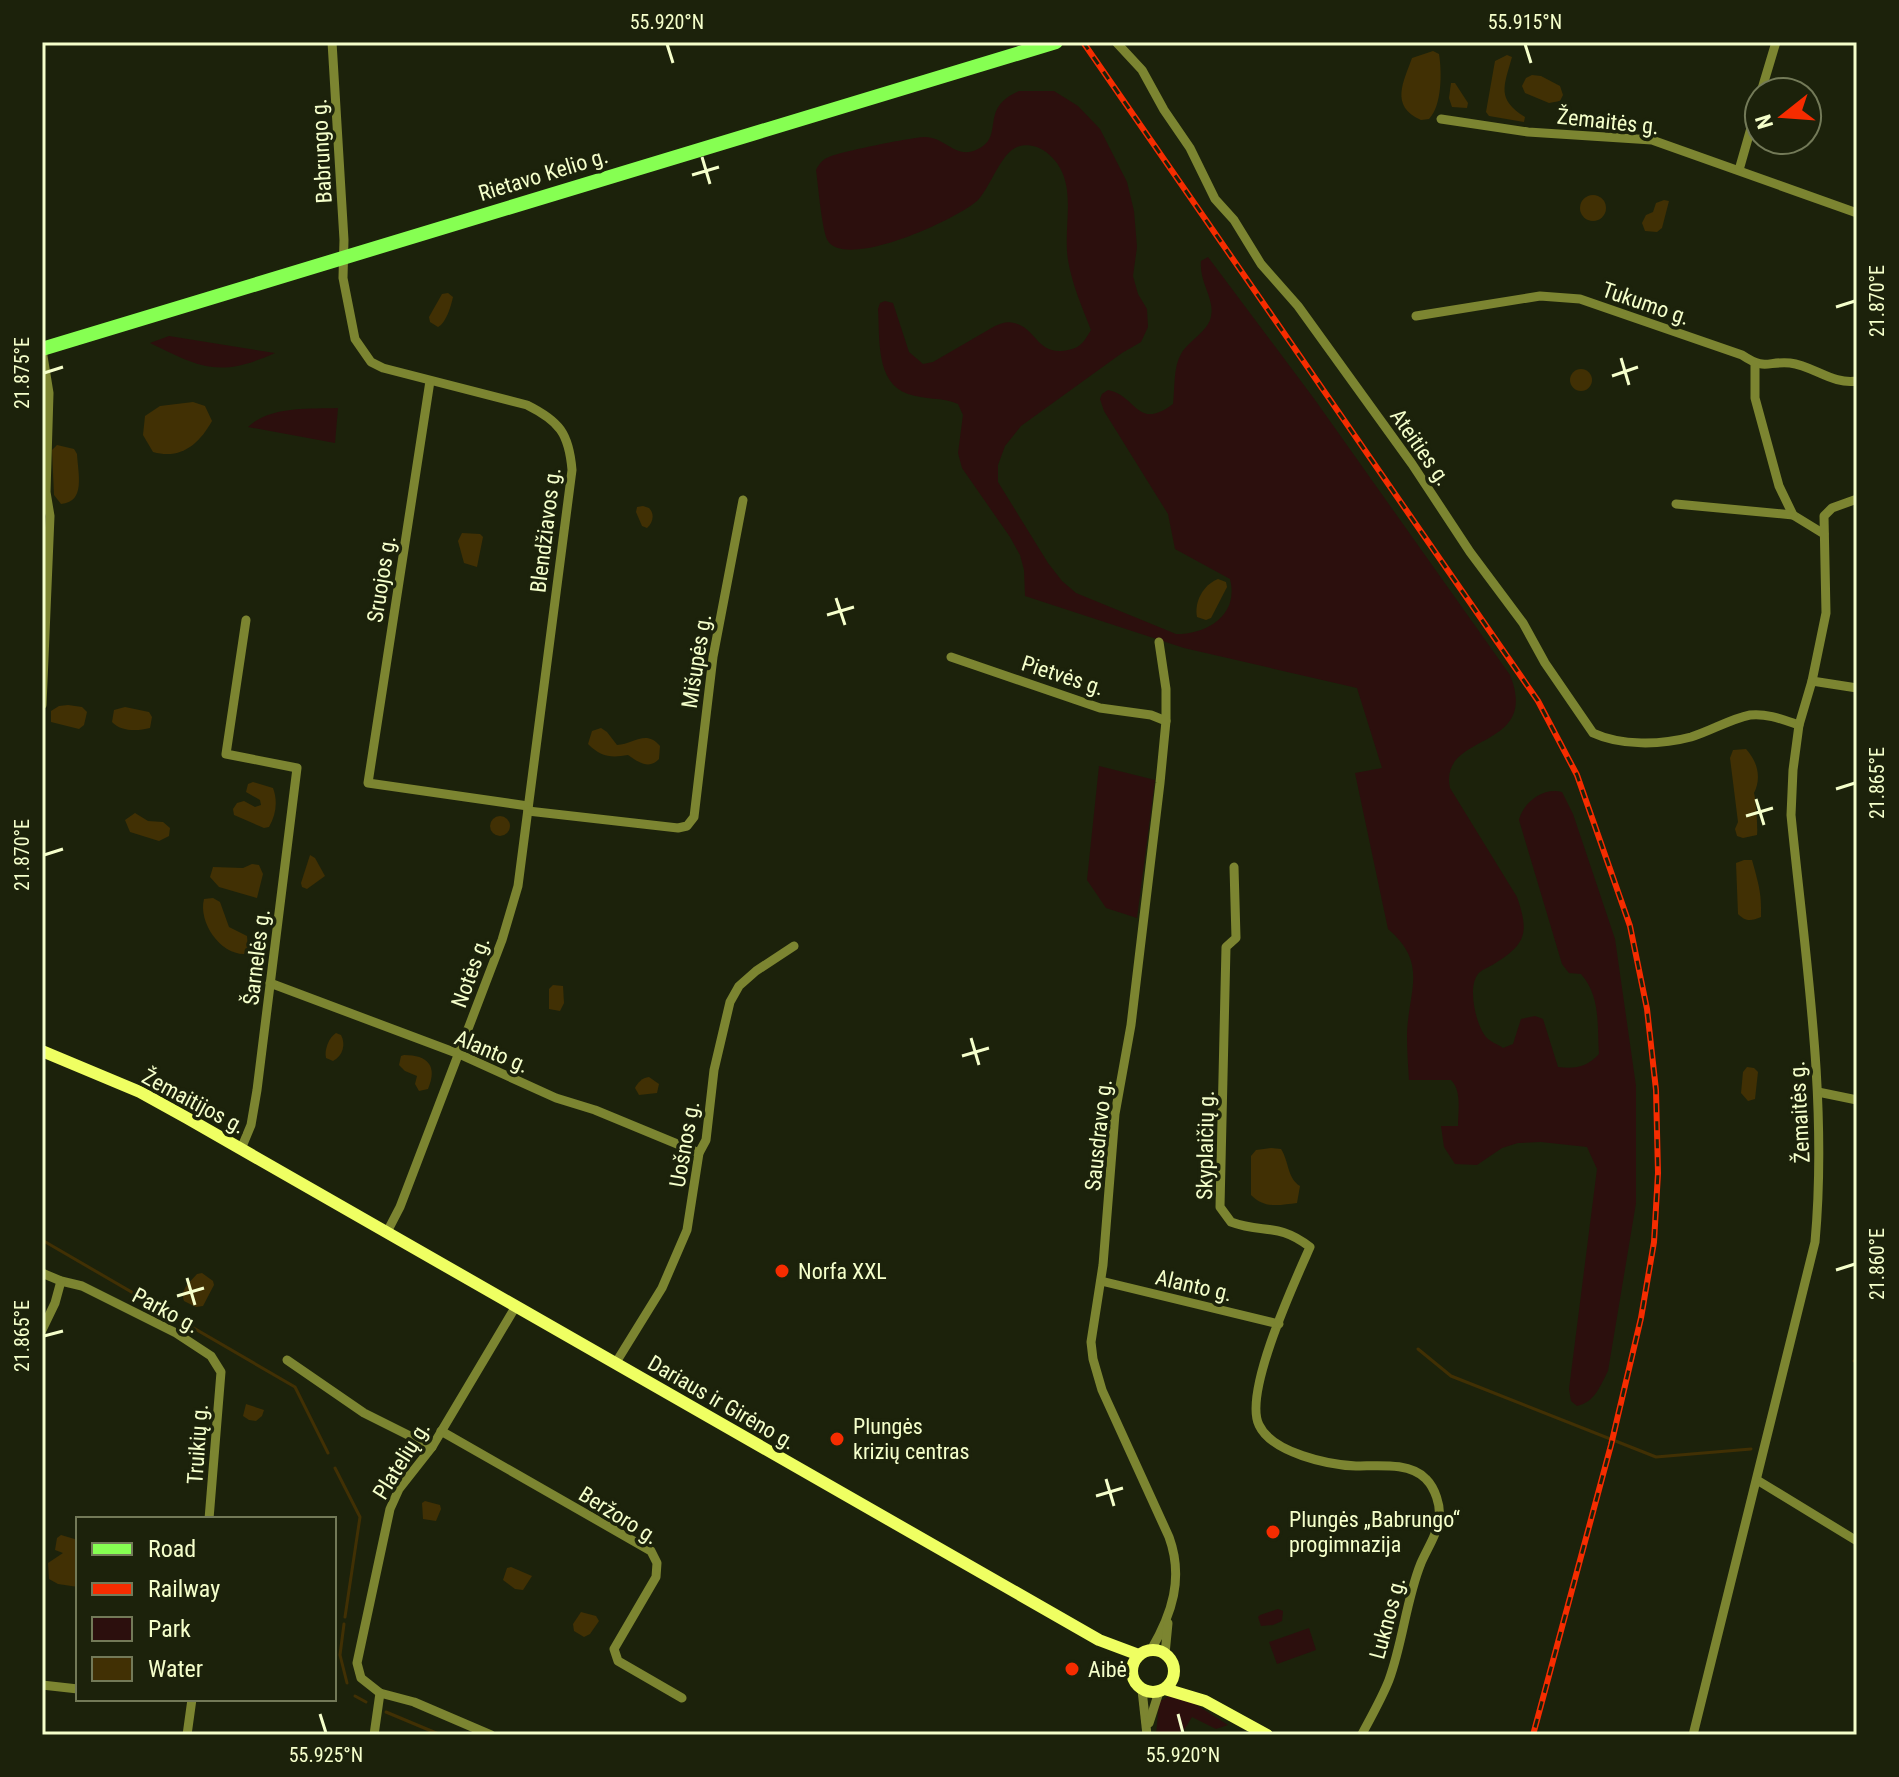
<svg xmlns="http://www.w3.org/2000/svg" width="1899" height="1777" viewBox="0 0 1899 1777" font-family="'Roboto Condensed',sans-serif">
	<rect width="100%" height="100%" fill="#1c220b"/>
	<g fill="#2c0f0d">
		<path d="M 1019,91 L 1054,91 L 1078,106 L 1100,129 L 1127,182 L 1134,211 L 1137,247 L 1133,276 L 1138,294 L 1147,309 L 1148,327 L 1141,342 L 1122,353 L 1021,426 L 1005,446 L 998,465 L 998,482 L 1048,563 L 1062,581 L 1076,593 L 1176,634 C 1209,634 1239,614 1230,579 L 1175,549 L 1168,514 L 1104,411 L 1100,399 L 1102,394 L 1108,390 C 1137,396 1137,431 1173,404 C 1175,389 1173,368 1181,354 C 1188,341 1209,331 1211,316 C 1215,299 1199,283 1201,261 L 1208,257 L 1315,400 L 1510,675 C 1541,752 1438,731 1450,788 L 1517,897 C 1529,932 1527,944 1494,964 C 1489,967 1481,970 1478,974 C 1467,987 1476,1027 1487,1038 C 1491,1042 1499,1045 1503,1048 L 1513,1044 L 1521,1019 L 1535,1016 L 1543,1019 L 1558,1067 C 1576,1069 1587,1067 1599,1054 C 1597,1025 1601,997 1581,974 L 1569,973 L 1562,964 L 1519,820 C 1523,803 1543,787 1562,792 L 1573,814 L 1615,939 L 1636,1086 L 1636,1203 L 1608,1371 C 1600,1386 1595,1402 1577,1406 L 1571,1401 L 1569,1389 L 1597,1169 L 1587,1147 L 1541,1142 L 1518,1143 L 1502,1148 L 1477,1165 L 1455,1164 L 1444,1147 L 1441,1126 L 1458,1126 C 1458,1111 1462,1091 1451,1080 L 1409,1080 C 1408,1065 1407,1050 1407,1035 C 1408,991 1429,964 1388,929 L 1355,773 L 1382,768 L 1357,688 L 1184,648 L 1025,596 L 1024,570 L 1020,555 L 1010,537 L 962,468 L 958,453 L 963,415 L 958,404 C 942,397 925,400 908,394 C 875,383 880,337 878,309 L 880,303 L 885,301 L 893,303 L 909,352 L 923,364 L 933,362 L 995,326 C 1000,324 1007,321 1014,323 C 1037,328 1037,357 1068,350 C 1081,348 1085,340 1091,330 C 1082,307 1072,284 1068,260 C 1062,223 1081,179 1046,152 C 1038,146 1026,143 1017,147 C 1001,153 991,186 978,200 C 958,219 847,270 828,241 C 822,233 818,183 816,170 C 819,164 823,159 829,157 C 839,152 913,137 925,137 C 945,137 955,159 976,150 C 1007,137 977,109 1019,91 Z"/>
		<path d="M 169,336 L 275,353 C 219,378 201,368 150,343 Z"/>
		<path d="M 338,408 L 335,443 L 248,427 C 270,406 309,409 338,408 Z"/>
		<path d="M 1099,766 L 1155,780 L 1137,918 L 1106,908 L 1087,880 Z"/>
		<path d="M 1278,1609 L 1283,1611 L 1282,1621 L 1273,1625 L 1261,1626 L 1258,1617 L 1260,1615 Z"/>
		<path d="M 1309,1628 L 1316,1650 L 1277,1664 L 1269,1642 Z"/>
		<path d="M 1170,1695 L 1184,1697 L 1228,1725 L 1216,1729 L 1192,1717 L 1181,1735 L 1156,1735 L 1159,1702 Z"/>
	</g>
	<g fill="#413004">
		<path d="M 1433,51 L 1439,54 C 1442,72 1442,106 1429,119 L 1421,120 C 1389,106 1404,81 1412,58 Z"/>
		<path d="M 1507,55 L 1512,57 C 1504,86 1496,99 1525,117 L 1524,122 L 1489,116 L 1486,112 L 1495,61 Z"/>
		<path d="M 1532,75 L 1541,76 L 1560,86 L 1563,95 L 1560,101 L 1549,103 L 1525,93 L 1522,86 L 1526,78 Z"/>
		<path d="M 1451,83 L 1455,83 L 1468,103 L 1467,108 L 1452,107 L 1449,98 Z"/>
		<circle cx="1593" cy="208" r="13"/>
		<path d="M 1664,200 L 1669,201 L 1662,228 L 1657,232 L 1645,231 L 1642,223 L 1646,215 L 1653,212 L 1656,203 Z"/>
		<path d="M 448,293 L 453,297 C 451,306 446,323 438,327 L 430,322 L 429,317 L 442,294 Z"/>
		<circle cx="1581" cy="380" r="11"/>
		<path d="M 193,402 L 205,406 L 212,421 C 199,444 181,460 153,452 L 143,435 L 145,416 L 160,406 Z"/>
		<path d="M 57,445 L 74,449 L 77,454 C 78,474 86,502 61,504 L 54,495 L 52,450 Z"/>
		<path d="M 643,506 L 649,508 C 655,514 653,523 647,528 L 642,526 L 636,512 L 637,507 Z"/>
		<path d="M 462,533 L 480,534 L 483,537 L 477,567 L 464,563 L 458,541 Z"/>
		<path d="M 1218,579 L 1226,582 L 1227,587 L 1211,618 L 1206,620 L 1197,617 C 1194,602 1203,585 1218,579 Z"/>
		<path d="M 68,705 L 82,707 L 87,712 L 84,725 L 79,729 L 51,722 L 51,711 L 59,706 Z"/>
		<path d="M 125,707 L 149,712 L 152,717 L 150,728 C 138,731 121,732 112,722 L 114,710 Z"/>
		<path d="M 601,728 L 607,732 L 617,745 C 634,744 646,729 660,746 L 659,759 C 649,770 638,762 628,755 C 611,758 601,757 588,744 L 592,731 Z"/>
		<path d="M 1746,749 C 1757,761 1762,777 1754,793 C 1756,800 1758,829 1757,835 L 1743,838 L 1737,836 L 1735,829 L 1738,822 L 1730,758 L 1733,750 Z"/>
		<path d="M 253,782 L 273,788 C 278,801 276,815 269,827 L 264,828 L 234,815 L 233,809 L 237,803 L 244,801 L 255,807 L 261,805 L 260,800 L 246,792 L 248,784 Z"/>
		<path d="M 135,813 L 148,821 L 163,822 L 170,828 L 169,836 L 159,841 L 130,832 L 125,820 Z"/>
		<circle cx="500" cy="826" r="10"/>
		<path d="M 310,855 L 315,858 L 325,876 L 307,889 L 302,887 L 301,883 Z"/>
		<path d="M 1744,860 L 1752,860 C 1758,882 1762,893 1761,917 C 1751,921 1746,922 1738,914 L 1736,863 Z"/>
		<path d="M 252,864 L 259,865 L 263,874 L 257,898 L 219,887 L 210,877 L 213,867 L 243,868 Z"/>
		<path d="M 213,898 L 220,902 L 229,927 L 247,936 L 248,950 L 244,954 C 220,954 198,922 204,899 Z"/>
		<path d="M 553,985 L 563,986 L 564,1003 L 560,1011 L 549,1009 L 549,989 Z"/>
		<path d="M 336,1033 L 341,1035 C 346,1044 343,1056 333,1061 L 326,1058 C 324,1050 329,1037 336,1033 Z"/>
		<path d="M 404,1055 C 428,1055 438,1066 428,1089 L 419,1091 L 415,1084 L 417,1076 L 405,1071 L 399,1065 L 401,1056 Z"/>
		<path d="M 1747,1067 L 1754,1068 L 1758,1072 L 1755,1099 L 1748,1101 L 1741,1093 L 1743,1072 Z"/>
		<path d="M 649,1077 L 659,1084 L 657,1093 L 639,1095 L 635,1088 C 638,1082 642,1078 649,1077 Z"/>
		<path d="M 1271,1148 L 1281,1149 C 1289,1161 1287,1178 1300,1186 L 1297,1203 C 1280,1205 1264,1209 1251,1195 L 1251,1156 L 1256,1150 Z"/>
		<path d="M 202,1273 L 213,1281 L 214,1285 L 203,1306 L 196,1307 L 184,1301 C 180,1289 190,1282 197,1274 Z"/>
		<path d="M 246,1404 L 264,1410 L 262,1416 L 256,1421 L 249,1420 L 243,1416 Z"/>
		<path d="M 425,1501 L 440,1505 L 441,1509 L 436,1521 L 423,1519 L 422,1503 Z"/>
		<path d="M 61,1535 L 78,1540 L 78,1587 L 58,1584 L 49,1579 L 48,1563 L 63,1553 L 55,1550 L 57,1538 Z"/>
		<path d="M 511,1567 L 532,1576 L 523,1590 L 515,1589 L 503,1580 L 507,1568 Z"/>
		<path d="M 581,1612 L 596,1616 L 599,1621 L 590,1634 L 584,1637 L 574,1631 L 573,1624 Z"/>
	</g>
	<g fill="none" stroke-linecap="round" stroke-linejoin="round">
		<g stroke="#413004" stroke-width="3">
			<path d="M 42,1240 L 295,1387 L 328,1453"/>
			<path d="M 1418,1349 L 1451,1376 L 1656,1457 L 1751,1449"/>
			<path d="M 1854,1361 L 1857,1359"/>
			<path d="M 335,1468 L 360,1517 L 345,1617"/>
			<path d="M 344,1624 L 340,1655 L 347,1683"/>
			<path d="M 355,1696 L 366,1702"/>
			<path d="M 386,1712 L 441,1735"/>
		</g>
		<g stroke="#7c8531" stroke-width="9">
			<path d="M 332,42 L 344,240 L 343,278 L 355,339 L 371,362 L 383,368 L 527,405 C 559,421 569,433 572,470 L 518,886 L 502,940 L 400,1207 L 387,1232"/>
			<path d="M 1116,42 L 1142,70 L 1164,110 L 1190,148 L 1215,199 L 1234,220 L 1261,264 L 1298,306 L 1412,464 L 1470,552 L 1523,623 L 1545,663 L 1593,733 C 1621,746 1661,745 1691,737 C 1711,731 1730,719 1750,715 C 1767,713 1784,720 1799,725"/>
			<path d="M 1761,92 L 1776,42"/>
			<path d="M 1441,119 L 1528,132 L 1652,140 L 1857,213"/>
			<path d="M 1739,170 L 1759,100"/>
			<path d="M 1416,316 L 1540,296 L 1580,299 L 1742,355 C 1766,371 1766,361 1790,363 C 1814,366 1833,385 1857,381"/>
			<path d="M 42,350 L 49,393 L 46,492 L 50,516 L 42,705"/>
			<path d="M 1755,364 L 1755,398 L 1779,486 L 1793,515 L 1824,534"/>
			<path d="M 430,381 L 368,783 L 528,806"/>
			<path d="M 1676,504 L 1793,515"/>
			<path d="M 951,657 L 1100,708 L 1151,715 L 1166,721"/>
			<path d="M 1812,681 L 1857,688"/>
			<path d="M 528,811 L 678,828 L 687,826 L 694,817 L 713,657 L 743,500"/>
			<path d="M 1234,867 L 1236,938 L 1226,947 L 1220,1207 L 1231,1222 C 1263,1234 1278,1222 1310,1247 C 1295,1281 1243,1393 1259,1425 C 1272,1453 1329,1465 1356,1466 C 1378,1466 1410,1462 1426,1479 C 1435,1488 1441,1506 1439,1518 C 1437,1535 1428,1547 1421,1563 C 1406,1600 1403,1642 1389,1680 C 1382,1698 1371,1717 1362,1734"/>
			<path d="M 270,983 L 459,1054 L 556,1098 L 595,1110 L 699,1153"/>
			<path d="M 1818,1092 L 1857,1100"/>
			<path d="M 241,1149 L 251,1125 L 257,1090 L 297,768 L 226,754 L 246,620"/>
			<path d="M 42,1273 L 61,1281 L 82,1286 L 176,1333 L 211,1356 L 221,1372 L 209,1519"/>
			<path d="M 1101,1281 L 1279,1324"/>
			<path d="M 42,1330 L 55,1303 L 61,1281"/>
			<path d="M 287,1360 L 364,1413 L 432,1447"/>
			<path d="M 615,1364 L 662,1288 L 687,1230 L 699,1153 L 706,1140 L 714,1070 L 730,1002 L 739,986 L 756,971 L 794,946"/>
			<path d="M 441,1431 L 651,1551 L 657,1563 L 656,1577 L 614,1649 L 618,1661 L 682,1698"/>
			<path d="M 1757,1480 L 1857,1541"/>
			<path d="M 1151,1650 C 1172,1614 1184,1578 1169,1537 L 1102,1390 L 1093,1359 L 1091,1342 L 1103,1265 L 1115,1114 L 1131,1025 L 1160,783 L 1166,721 L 1166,689 L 1159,642"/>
			<path d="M 1165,1654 L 1168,1623"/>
			<path d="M 42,1685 L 78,1689"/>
			<path d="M 1142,1690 L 1147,1735"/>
			<path d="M 380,1693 L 414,1702 L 491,1735"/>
			<path d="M 1149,1723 L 1159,1692"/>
			<path d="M 187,1735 L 192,1699"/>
			<path d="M 374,1735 L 380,1693 L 361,1678 L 357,1663 L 390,1509 L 399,1489 L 432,1447 L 516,1306"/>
			<path d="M 1693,1735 L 1815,1242 C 1828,1100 1805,956 1791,815 L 1793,770 L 1799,725 L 1812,681 L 1826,613 L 1824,516 L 1832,508 L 1857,499"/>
		</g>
		<g stroke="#efff62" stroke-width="12">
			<path d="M 42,1051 L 140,1092 L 187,1118 L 1099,1640 L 1139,1655"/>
			<circle cx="1153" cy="1671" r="21"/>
			<path d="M 1165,1689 L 1205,1701 L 1267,1735"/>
		</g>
		<path stroke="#86ff52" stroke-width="14" d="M 42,349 L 1056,42"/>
		<g stroke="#f62c00" stroke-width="6">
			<path id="rail" d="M 1083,42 L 1538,701 L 1577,775 L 1630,926 L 1647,1009 L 1656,1090 L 1658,1173 L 1654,1242 L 1641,1318 L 1611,1445 L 1533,1735"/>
		</g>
		<use href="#rail" stroke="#1c220b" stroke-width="3" stroke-dasharray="9" stroke-linecap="butt"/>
	</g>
	<path fill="none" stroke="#f5ffcb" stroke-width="3" d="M 667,44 L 673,63M 1525,44 L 1531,63M 702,157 L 710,184M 692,175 L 719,167M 1836,307 L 1855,301M 1621,358 L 1629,385M 44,373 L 63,367M 1612,376 L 1638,367M 836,598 L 845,625M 827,615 L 854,607M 1836,789 L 1855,783M 1756,799 L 1764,825M 1746,816 L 1773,808M 44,855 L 63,849M 971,1038 L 979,1065M 962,1056 L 989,1048M 1836,1270 L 1855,1264M 187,1278 L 195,1305M 177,1296 L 204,1288M 44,1336 L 63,1331M 1106,1479 L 1114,1506M 1096,1496 L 1123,1488M 320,1714 L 326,1733M 1178,1714 L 1183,1733"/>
	<g fill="#f62c00" stroke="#1c220b" stroke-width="3">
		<circle cx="782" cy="1271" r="8"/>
		<circle cx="837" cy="1439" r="8"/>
		<circle cx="1273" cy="1532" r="8"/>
		<circle cx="1072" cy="1669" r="8"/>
	</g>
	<g text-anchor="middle" stroke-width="7" stroke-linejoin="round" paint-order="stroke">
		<g font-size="22" fill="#f5ffcb" stroke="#1c220b">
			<text transform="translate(1608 121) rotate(6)" y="8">Žemaitės g.</text>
			<text transform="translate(321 151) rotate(-93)" y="8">Babrungo g.</text>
			<text transform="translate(543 174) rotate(-17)" y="8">Rietavo Kelio g.</text>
			<text transform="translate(1646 303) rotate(19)" y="8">Tukumo g.</text>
			<text transform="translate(1421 447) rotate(55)" y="8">Ateities g.</text>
			<text transform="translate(545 530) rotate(-83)" y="8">Blendžiavos g.</text>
			<text transform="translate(381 579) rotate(-81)" y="8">Sruojos g.</text>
			<text transform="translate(696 661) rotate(-81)" y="8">Mišupės g.</text>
			<text transform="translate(1063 675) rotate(18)" y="8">Pietvės g.</text>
			<text transform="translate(256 957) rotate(-83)" y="8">Šarnelės g.</text>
			<text transform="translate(470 972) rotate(-70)" y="8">Notės g.</text>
			<text transform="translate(492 1051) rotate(23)" y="8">Alanto g.</text>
			<text transform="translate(194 1101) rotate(28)" y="8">Žemaitijos g.</text>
			<text transform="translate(1799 1112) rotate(-93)" y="8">Žemaitės g.</text>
			<text transform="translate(1098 1135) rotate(-84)" y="8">Sausdravo g.</text>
			<text transform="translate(684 1144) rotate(-80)" y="8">Uošnos g.</text>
			<text transform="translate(1205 1145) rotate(-89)" y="8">Skyplaičių g.</text>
			<text transform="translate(1194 1285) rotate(13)" y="8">Alanto g.</text>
			<text transform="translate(166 1310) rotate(28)" y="8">Parko g.</text>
			<text transform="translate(722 1402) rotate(30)" y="8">Dariaus ir Girėno g.</text>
			<text transform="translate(197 1444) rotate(-86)" y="8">Truikių g.</text>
			<text transform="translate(401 1460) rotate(-58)" y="8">Platelių g.</text>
			<text transform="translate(619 1515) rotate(32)" y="8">Beržoro g.</text>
			<text transform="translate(1387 1618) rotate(-75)" y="8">Luknos g.</text>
		</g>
		<g font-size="22" fill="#f5ffcb" stroke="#1c220b" text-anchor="start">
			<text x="798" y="1279">Norfa XXL</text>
			<text x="853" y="1434">Plungės<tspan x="853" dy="25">krizių centras</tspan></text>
			<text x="1289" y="1527">Plungės „Babrungo“<tspan x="1289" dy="25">progimnazija</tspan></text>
			<text x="1088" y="1677">Aibė</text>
		</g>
	</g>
	<rect width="1899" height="1777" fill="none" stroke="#1c220b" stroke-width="88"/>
	<rect x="76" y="1517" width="260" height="184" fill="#1c220b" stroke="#737a58" stroke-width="2"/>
	<rect x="92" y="1543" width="40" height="12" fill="#86ff52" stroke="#737a58" stroke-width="2"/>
	<text x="148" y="1557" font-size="24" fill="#f5ffcb">Road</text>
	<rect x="92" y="1583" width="40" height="12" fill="#f62c00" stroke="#737a58" stroke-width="2"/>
	<text x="148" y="1597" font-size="24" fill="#f5ffcb">Railway</text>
	<rect x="92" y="1617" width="40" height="24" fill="#2c0f0d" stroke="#737a58" stroke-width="2"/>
	<text x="148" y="1637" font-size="24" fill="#f5ffcb">Park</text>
	<rect x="92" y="1657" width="40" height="24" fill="#413004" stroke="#737a58" stroke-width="2"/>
	<text x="148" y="1677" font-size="24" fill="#f5ffcb">Water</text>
	<g transform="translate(1783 116) rotate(253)"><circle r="38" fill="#1c220b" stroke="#737a58" stroke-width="2"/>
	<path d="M0-6L14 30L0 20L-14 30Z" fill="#f62c00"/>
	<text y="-12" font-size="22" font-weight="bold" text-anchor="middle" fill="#f5ffcb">N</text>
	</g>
	<rect x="44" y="44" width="1811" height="1689" fill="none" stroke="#f5ffcb" stroke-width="3"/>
	<g font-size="20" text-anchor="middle" fill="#f5ffcb">
		<text x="667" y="29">55.920°N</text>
		<text x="1525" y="29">55.915°N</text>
		<text transform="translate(1877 301) rotate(-90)" y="7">21.870°E</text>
		<text transform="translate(22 373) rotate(-90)" y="7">21.875°E</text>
		<text transform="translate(1877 783) rotate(-90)" y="7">21.865°E</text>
		<text transform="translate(22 855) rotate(-90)" y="7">21.870°E</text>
		<text transform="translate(1877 1264) rotate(-90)" y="7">21.860°E</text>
		<text transform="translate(22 1336) rotate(-90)" y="7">21.865°E</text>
		<text x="326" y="1762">55.925°N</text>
		<text x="1183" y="1762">55.920°N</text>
	</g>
</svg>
